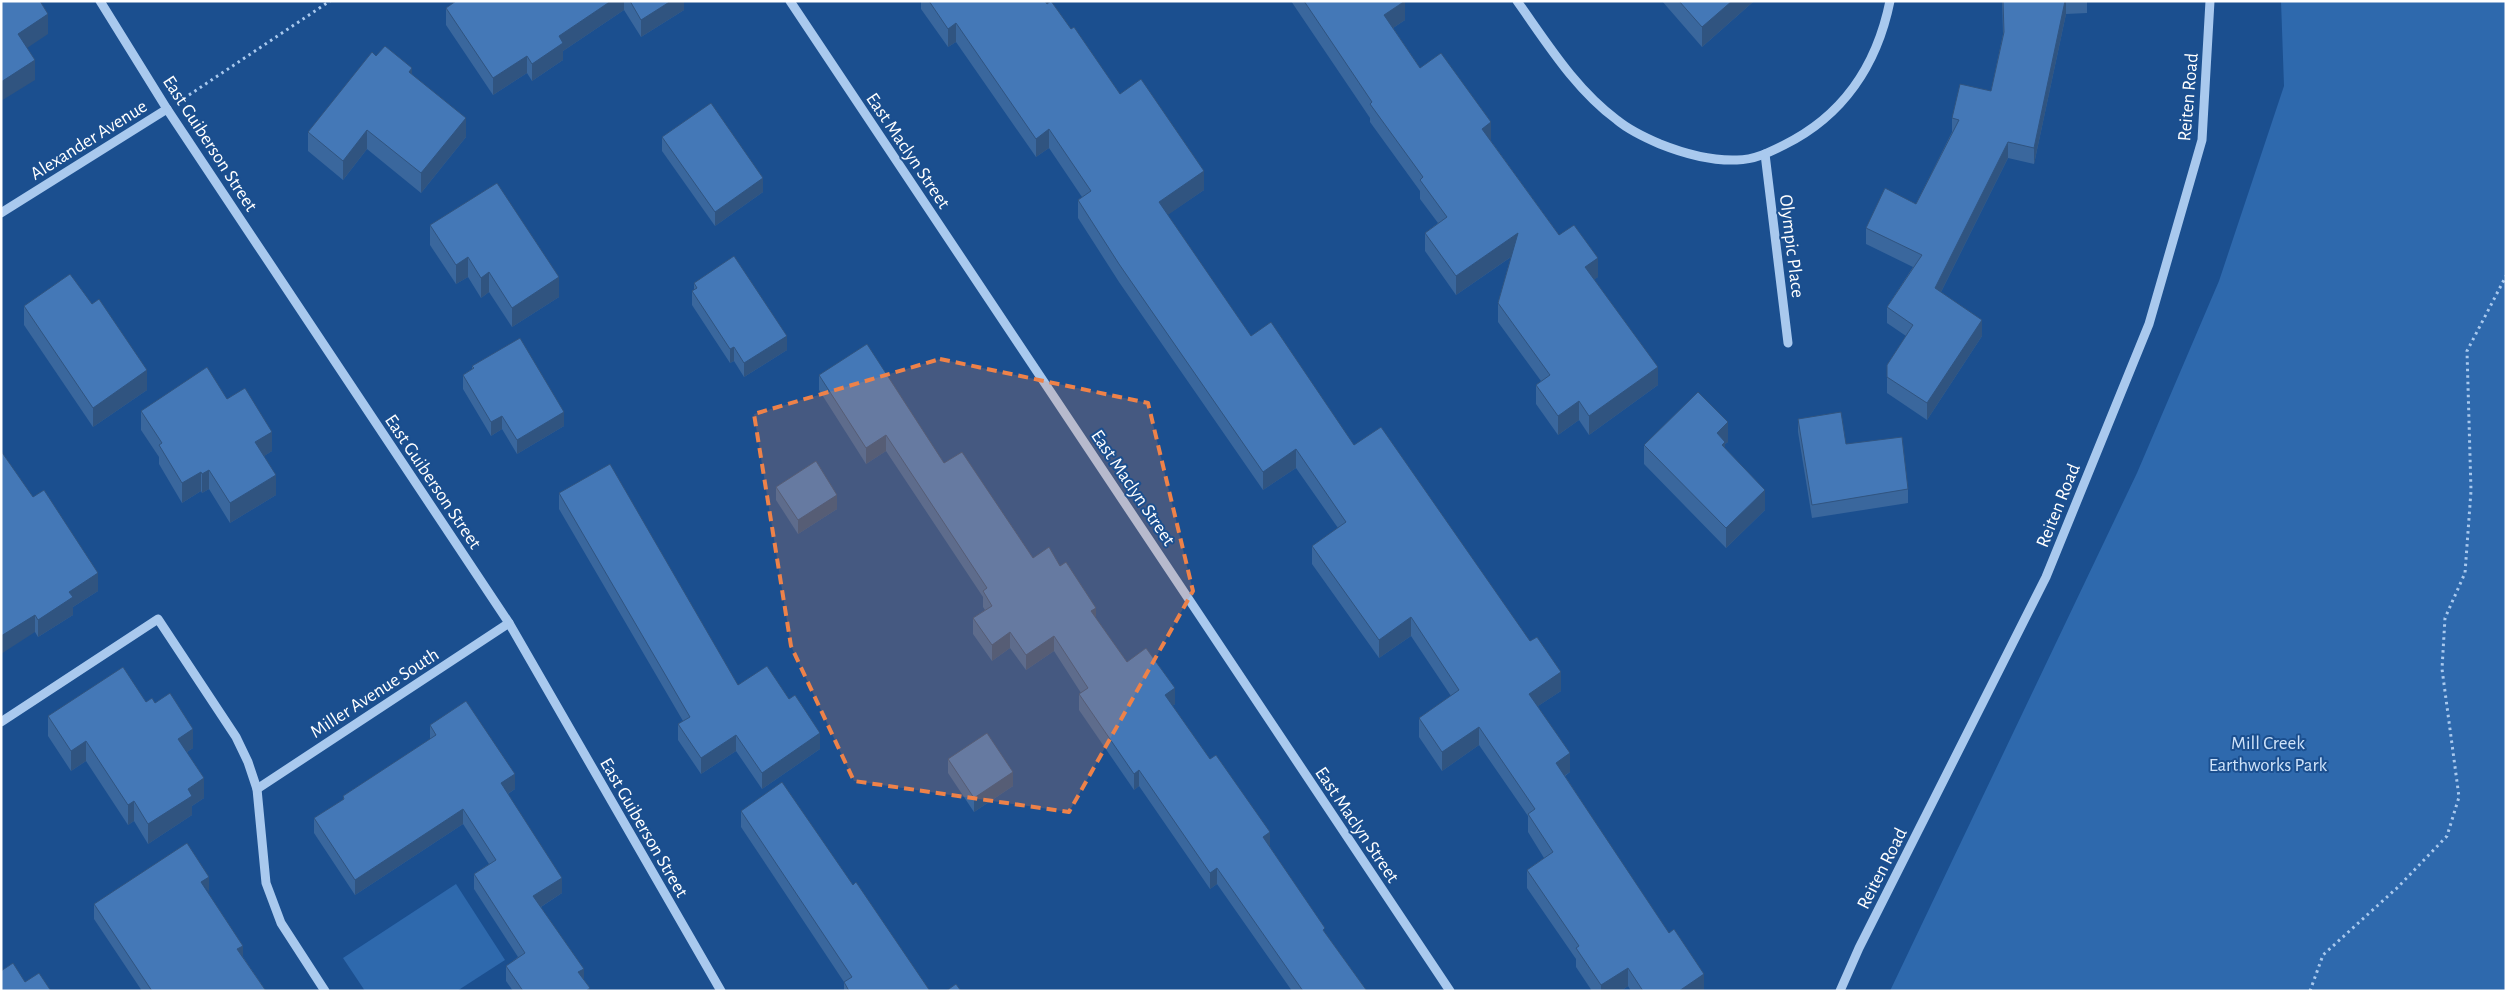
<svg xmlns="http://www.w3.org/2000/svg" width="2507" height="992" viewBox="0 0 2507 992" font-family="'Alegreya Sans',sans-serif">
	<rect width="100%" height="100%" fill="#1b4f8f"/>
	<g fill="#2e69ad">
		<path d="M 2281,1 L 2506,1 L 2506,991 L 1890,991 L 2137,473 L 2219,281 L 2284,86 Z"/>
		<path d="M 456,884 L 505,960 L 457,991 L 365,991 L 343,958 Z"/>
	</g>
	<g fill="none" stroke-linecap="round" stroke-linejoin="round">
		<g stroke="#a9c9ee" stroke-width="3" stroke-dasharray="2.5 4" stroke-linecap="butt">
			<path d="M 189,95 L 330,1"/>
			<path d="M 2310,991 L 2323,955 L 2398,887 L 2447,836 L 2459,797 L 2442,669 L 2445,618 L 2465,573 L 2471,491 L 2467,351 L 2506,276"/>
		</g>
		<g stroke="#a9c9ee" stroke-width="9">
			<path d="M 100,1 L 167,109 L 509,623 L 721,991"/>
			<path d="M 790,1 L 1450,991"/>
			<path d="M 1517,1 C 1547,43 1575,89 1617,120 C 1629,130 1646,138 1660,144 C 1685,154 1710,161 1737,160 C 1754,160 1770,152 1784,145 C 1843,116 1877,65 1890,1"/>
			<path d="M 1765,154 L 1788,343"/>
			<path d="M 1,213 L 167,109"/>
			<path d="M 1,722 L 158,619 L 236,737 L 248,762 L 257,789 L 266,883 L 281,923 L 325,991"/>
			<path d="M 257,789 L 509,623"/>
			<path d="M 1840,991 L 1859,948 L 2046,577 L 2149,324 L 2202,140 L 2210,1"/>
		</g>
	</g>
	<g fill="#3a679d">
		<path d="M 456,1 L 684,1 L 684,10 L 641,37 L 624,10 L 563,51 L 563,60 L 532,81 L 527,73 L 493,95 L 446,25 L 446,8 Z"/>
		<path d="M 921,1 L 1045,1 L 1071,29 L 1120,94 L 1204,190 L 1167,215 L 1251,336 L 1354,445 L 1561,691 L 1538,706 L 1570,772 L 1565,776 L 1704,991 L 1631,991 L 1628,986 L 1621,991 L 1592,991 L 1576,967 L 1576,959 L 1527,888 L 1527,870 L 1544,858 L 1528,832 L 1528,816 L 1479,745 L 1442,771 L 1419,737 L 1419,718 L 1451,696 L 1411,636 L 1379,658 L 1312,564 L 1312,546 L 1338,528 L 1296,468 L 1263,490 L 1119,282 L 1078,218 L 1078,200 L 1082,197 L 1049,148 L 1036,157 L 956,42 L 948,47 L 921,9 Z"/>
		<path d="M 1291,1 L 1405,1 L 1405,20 L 1393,28 L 1420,68 L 1491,140 L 1491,141 L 1559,235 L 1598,277 L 1594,279 L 1658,385 L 1589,435 L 1579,420 L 1558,435 L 1536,404 L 1536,385 L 1541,381 L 1498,322 L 1498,303 L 1511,257 L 1456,295 L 1425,251 L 1425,233 L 1438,223 L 1420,199 L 1420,191 L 1370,122 L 1370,118 Z"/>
		<path d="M 1662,1 L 1754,1 L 1702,47 Z"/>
		<path d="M 2002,1 L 2087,1 L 2087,13 L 2066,14 L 2034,164 L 2008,158 L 1941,292 L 1982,336 L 1927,420 L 1887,393 L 1887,365 L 1906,336 L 1887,323 L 1887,307 L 1913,267 L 1866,244 L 1866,228 L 1916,204 L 1952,132 L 1952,118 L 1991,91 L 2003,34 Z"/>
		<path d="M 376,56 L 412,75 L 466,137 L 421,193 L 367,149 L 343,180 L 308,151 L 308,132 Z"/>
		<path d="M 662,137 L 763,192 L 715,226 L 662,151 Z"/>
		<path d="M 430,225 L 559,297 L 512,327 L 489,292 L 481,298 L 468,277 L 456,284 L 430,245 Z"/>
		<path d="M 694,283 L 787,350 L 744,377 L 734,361 L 730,363 L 692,305 L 692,291 L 694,290 Z"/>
		<path d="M 24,306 L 147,390 L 93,427 L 24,325 Z"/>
		<path d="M 472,366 L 564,426 L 517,454 L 502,429 L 491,436 L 463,389 L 463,375 L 472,369 Z"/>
		<path d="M 819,375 L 944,463 L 1033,558 L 1096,619 L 1127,662 L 1175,704 L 1172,706 L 1270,847 L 1325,933 L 1367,991 L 1292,991 L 1217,884 L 1210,889 L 1139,786 L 1134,790 L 1079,710 L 1079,694 L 1081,693 L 1054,651 L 1026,670 L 1010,648 L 992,661 L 973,634 L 973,618 L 985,610 L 983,607 L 983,597 L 886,451 L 866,464 L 819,390 Z"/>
		<path d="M 227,399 L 272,451 L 264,456 L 276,495 L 230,523 L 209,489 L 202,493 L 201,491 L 182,503 L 159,464 L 159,457 L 141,430 L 141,411 Z"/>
		<path d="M 1798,419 L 1846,444 L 1908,489 L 1908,503 L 1812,518 L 1798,432 Z"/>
		<path d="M 1728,442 L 1725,444 L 1725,449 L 1765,510 L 1726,548 L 1644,464 L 1644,445 Z"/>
		<path d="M 776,487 L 837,509 L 798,534 L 776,500 Z"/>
		<path d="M 559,493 L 738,685 L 820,749 L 762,789 L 736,751 L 701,774 L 678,740 L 678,724 L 683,721 L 559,509 Z"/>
		<path d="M 33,497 L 98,591 L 73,607 L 73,615 L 38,637 L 35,632 Z"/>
		<path d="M 146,702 L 193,748 L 187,752 L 204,798 L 192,806 L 192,815 L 148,844 L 134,821 L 128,825 L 86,761 L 71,771 L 48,736 L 48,716 Z"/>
		<path d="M 430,725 L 515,789 L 508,794 L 562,893 L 541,907 L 590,991 L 513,991 L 506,981 L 506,966 L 518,957 L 474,889 L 474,874 L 489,864 L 463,824 L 355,895 L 314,833 L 314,818 L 343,800 L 343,796 L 430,740 Z"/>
		<path d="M 948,759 L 1013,786 L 974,812 L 948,773 Z"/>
		<path d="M 741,811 L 853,885 L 930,991 L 844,991 L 844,982 L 741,827 Z"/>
		<path d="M 208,893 L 243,957 L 266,991 L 142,991 L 94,919 L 94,904 Z"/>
	</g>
	<g fill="#305480">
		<path d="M 611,1 L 624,1 L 624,10 L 563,51 L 563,60 L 532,81 L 532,64 L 559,36 Z"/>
		<path d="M 671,1 L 684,1 L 684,10 L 641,37 L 641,20 Z"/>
		<path d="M 1405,1 L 1405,20 L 1384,34 L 1384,15 Z"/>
		<path d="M 1732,1 L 1754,1 L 1702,47 L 1702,27 Z"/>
		<path d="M 2065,1 L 2066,1 L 2066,14 L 2034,164 L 2034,148 Z"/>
		<path d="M 48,14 L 48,34 L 18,54 L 18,34 Z"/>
		<path d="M 956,23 L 956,42 L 948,47 L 948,29 Z"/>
		<path d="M 527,56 L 527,73 L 493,95 L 493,78 Z"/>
		<path d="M 35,60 L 35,80 L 1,101 L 1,82 Z"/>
		<path d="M 412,68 L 412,87 L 409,72 Z"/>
		<path d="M 466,118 L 466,137 L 421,193 L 421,173 Z"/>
		<path d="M 1491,122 L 1491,140 L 1482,147 L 1482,129 Z"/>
		<path d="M 1049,129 L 1049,148 L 1036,157 L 1036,139 Z"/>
		<path d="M 367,130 L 367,149 L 343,180 L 343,161 Z"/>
		<path d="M 2008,142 L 2008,158 L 1935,304 L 1935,288 Z"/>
		<path d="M 1204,171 L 1204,190 L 1159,221 L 1159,202 Z"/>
		<path d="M 763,178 L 763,192 L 715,226 L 715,212 Z"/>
		<path d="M 1518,233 L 1518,252 L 1456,295 L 1456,276 Z"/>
		<path d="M 468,257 L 468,277 L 456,284 L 456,265 Z"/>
		<path d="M 1598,258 L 1598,277 L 1585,286 L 1585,267 Z"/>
		<path d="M 489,272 L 489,292 L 481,298 L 481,278 Z"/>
		<path d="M 559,277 L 559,297 L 512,327 L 512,308 Z"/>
		<path d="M 1982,320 L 1982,336 L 1927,420 L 1927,403 Z"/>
		<path d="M 787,336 L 787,350 L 744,377 L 744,363 Z"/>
		<path d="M 734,347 L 734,361 L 730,363 L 730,349 Z"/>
		<path d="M 1658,367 L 1658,385 L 1589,435 L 1589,416 Z"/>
		<path d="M 147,370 L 147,390 L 93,427 L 93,408 Z"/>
		<path d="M 1579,401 L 1579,420 L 1558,435 L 1558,416 Z"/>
		<path d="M 564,412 L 564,426 L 517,454 L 517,440 Z"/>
		<path d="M 502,416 L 502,429 L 491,436 L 491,422 Z"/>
		<path d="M 1728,422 L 1728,442 L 1725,444 L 1725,462 L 1717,433 Z"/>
		<path d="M 272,432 L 272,451 L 255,462 L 255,442 Z"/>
		<path d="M 886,435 L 886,451 L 866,464 L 866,448 Z"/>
		<path d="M 1296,449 L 1296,468 L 1263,490 L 1263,472 Z"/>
		<path d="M 209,470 L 209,489 L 202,493 L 202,474 Z"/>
		<path d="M 201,472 L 201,491 L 182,503 L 182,483 Z"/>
		<path d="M 276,475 L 276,495 L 230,523 L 230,503 Z"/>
		<path d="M 1765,490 L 1765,510 L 1726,548 L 1726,528 Z"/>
		<path d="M 837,495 L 837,509 L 798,534 L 798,520 Z"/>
		<path d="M 98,573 L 98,591 L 73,607 L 73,615 L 38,637 L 38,620 L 69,592 Z"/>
		<path d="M 1096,608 L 1096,623 L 1091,611 Z"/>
		<path d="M 35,615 L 35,632 L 1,654 L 1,636 Z"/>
		<path d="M 1411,617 L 1411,636 L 1379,658 L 1379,640 Z"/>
		<path d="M 1010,632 L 1010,648 L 992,661 L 992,645 Z"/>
		<path d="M 1054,636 L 1054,651 L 1026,670 L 1026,655 Z"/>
		<path d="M 1561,672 L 1561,691 L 1529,712 L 1529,694 Z"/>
		<path d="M 1175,688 L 1175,704 L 1165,711 L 1165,695 Z"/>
		<path d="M 1479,727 L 1479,745 L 1442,771 L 1442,752 Z"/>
		<path d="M 193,729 L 193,748 L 178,758 L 178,739 Z"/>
		<path d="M 820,733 L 820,749 L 762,789 L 762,773 Z"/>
		<path d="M 736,735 L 736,751 L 701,774 L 701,758 Z"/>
		<path d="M 86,741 L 86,761 L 71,771 L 71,751 Z"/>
		<path d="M 1570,753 L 1570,772 L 1556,781 L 1556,763 Z"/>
		<path d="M 1139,770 L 1139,786 L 1134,790 L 1134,774 Z"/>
		<path d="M 1013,772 L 1013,786 L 974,812 L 974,798 Z"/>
		<path d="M 515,774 L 515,789 L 501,798 L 501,783 Z"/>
		<path d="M 204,778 L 204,798 L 192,806 L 192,815 L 148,844 L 148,824 L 188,789 Z"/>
		<path d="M 134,801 L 134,821 L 128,825 L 128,805 Z"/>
		<path d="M 463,809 L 463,824 L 355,895 L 355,880 Z"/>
		<path d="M 1270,832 L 1270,848 L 1263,837 Z"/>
		<path d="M 1217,868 L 1217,884 L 1210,889 L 1210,873 Z"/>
		<path d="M 209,877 L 209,892 L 201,882 Z"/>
		<path d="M 562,878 L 562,893 L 533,912 L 533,896 Z"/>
		<path d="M 243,946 L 243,961 L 237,949 Z"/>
		<path d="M 1628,968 L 1628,986 L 1621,991 L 1601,991 L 1601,985 Z"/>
		<path d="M 584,969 L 584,984 L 578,972 Z"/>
		<path d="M 1704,974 L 1704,991 L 1679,991 Z"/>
	</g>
	<g fill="#4478b7" stroke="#305480">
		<path d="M 1,1 L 40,1 L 48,14 L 18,34 L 35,60 L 1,82 Z"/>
		<path d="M 456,1 L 611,1 L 559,36 L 563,43 L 532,64 L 527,56 L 493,78 L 446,8 Z"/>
		<path d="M 630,1 L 671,1 L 641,20 Z"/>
		<path d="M 929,1 L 1045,1 L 1047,4 L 1051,1 L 1071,29 L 1074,27 L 1120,94 L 1141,79 L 1204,171 L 1159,202 L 1251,336 L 1271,322 L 1354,445 L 1381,427 L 1530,641 L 1537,637 L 1561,672 L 1529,694 L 1570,753 L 1556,763 L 1669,933 L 1674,929 L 1704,974 L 1679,991 L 1643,991 L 1628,968 L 1601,985 L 1576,948 L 1579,946 L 1527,870 L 1553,852 L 1528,814 L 1535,809 L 1479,727 L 1442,752 L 1419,718 L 1459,690 L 1411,617 L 1379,640 L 1312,546 L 1346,522 L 1296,449 L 1263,472 L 1119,264 L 1078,200 L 1091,191 L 1049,129 L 1036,139 L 956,23 L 948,29 Z"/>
		<path d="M 1304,1 L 1405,1 L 1384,15 L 1420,68 L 1441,53 L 1491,122 L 1482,129 L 1559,235 L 1574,225 L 1598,258 L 1585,267 L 1658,367 L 1589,416 L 1579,401 L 1558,416 L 1536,385 L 1550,375 L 1498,303 L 1518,233 L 1456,276 L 1425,233 L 1447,217 L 1420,180 L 1423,177 L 1370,104 L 1372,102 Z"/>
		<path d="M 1679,1 L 1732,1 L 1702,27 Z"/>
		<path d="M 2003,1 L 2065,1 L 2034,148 L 2008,142 L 1935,288 L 1982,320 L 1927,403 L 1887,377 L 1887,365 L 1913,325 L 1887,307 L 1922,255 L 1866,228 L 1885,188 L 1916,204 L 1959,120 L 1952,118 L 1960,84 L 1991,91 L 2004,32 Z"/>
		<path d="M 385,46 L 412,68 L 409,72 L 466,118 L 421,173 L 367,130 L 343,161 L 308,132 L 372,52 L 376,56 Z"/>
		<path d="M 711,103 L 763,178 L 715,212 L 662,137 Z"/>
		<path d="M 497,183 L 559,277 L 512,308 L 489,272 L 481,278 L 468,257 L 456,265 L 430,225 Z"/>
		<path d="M 734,256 L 787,336 L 744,363 L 734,347 L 730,349 L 692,291 L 697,288 L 694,283 Z"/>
		<path d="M 70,274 L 92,304 L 99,299 L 147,370 L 93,408 L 24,306 Z"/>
		<path d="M 520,338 L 564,412 L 517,440 L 502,416 L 491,422 L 463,375 L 474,368 L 472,366 Z"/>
		<path d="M 867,344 L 944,463 L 962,452 L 1033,558 L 1049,547 L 1060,566 L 1066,562 L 1096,608 L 1091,611 L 1127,662 L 1146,648 L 1175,688 L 1165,695 L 1210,759 L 1216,755 L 1270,832 L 1263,837 L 1325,928 L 1323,930 L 1367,991 L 1303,991 L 1217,868 L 1210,873 L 1139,770 L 1134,774 L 1079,694 L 1088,688 L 1054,636 L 1026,655 L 1010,632 L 992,645 L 973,618 L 992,606 L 983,591 L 987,588 L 886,435 L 866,448 L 819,375 Z"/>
		<path d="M 207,367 L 227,399 L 245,388 L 272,432 L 255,442 L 276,475 L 230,503 L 209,470 L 202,474 L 201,472 L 182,483 L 159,445 L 162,443 L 141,411 Z"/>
		<path d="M 1698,392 L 1728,422 L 1717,433 L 1725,442 L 1722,445 L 1765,490 L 1726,528 L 1644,445 Z"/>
		<path d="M 1841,412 L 1846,444 L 1902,437 L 1908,489 L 1812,505 L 1798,419 Z"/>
		<path d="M 1,451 L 33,497 L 44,490 L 98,573 L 69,592 L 73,597 L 38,620 L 35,615 L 1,636 Z"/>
		<path d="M 816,461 L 837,495 L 798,520 L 776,487 Z"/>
		<path d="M 610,464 L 738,685 L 767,666 L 789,699 L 795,695 L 820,733 L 762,773 L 736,735 L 701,758 L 678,724 L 690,717 L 559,493 Z"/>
		<path d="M 123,667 L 146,702 L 152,698 L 155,703 L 170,693 L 193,729 L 178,739 L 204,778 L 188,789 L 192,796 L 148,824 L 134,801 L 128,805 L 86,741 L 71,751 L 48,716 Z"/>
		<path d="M 466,701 L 515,774 L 501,783 L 562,878 L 533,896 L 584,969 L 578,972 L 590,988 L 586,991 L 523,991 L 506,966 L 525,953 L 474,874 L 496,860 L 463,809 L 355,880 L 314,818 L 344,799 L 343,796 L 436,735 L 430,725 Z"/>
		<path d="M 987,733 L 1013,772 L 974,798 L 948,759 Z"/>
		<path d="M 782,782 L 853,885 L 856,882 L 930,991 L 849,991 L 844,982 L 852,977 L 741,811 Z"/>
		<path d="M 187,843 L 209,877 L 201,882 L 243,946 L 237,949 L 266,991 L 152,991 L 94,904 Z"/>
		<path d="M 13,963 L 25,982 L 39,973 L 51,991 L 1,991 L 1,971 Z"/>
		<path d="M 956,984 L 961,991 L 946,991 Z"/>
	</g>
	<path fill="#ee8249" fill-opacity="0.2" stroke="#ee8249" stroke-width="4" stroke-dasharray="10 6" stroke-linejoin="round" d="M 940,359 L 1148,403 L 1193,591 L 1069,812 L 854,781 L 791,646 L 754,414 Z"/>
	<g text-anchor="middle" stroke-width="4" stroke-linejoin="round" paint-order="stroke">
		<g font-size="19" fill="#fff" stroke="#1b4f8f">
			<text transform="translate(2187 97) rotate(-85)" y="7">Reiten Road</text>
			<text transform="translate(88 139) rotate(-32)" y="7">Alexander Avenue</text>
			<text transform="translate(211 143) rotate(57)" y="7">East Guiberson Street</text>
			<text transform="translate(909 150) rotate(56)" y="7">East Maclyn Street</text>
			<text transform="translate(1793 246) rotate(83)" y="7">Olympic Place</text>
			<text transform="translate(434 481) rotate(56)" y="7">East Guiberson Street</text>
			<text transform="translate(1134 487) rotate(56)" y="7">East Maclyn Street</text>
			<text transform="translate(2057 505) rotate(-68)" y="7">Reiten Road</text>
			<text transform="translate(374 692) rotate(-33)" y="7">Miller Avenue South</text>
			<text transform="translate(1358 824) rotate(56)" y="7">East Maclyn Street</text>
			<text transform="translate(645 827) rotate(60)" y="7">East Guiberson Street</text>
			<text transform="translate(1881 868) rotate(-63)" y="7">Reiten Road</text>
		</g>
		<g font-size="19" fill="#cfe3fa" stroke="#1b4f8f">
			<text x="2268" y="749">Mill Creek<tspan x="2268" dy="22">Earthworks Park</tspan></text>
		</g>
	</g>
	<rect width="2507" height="992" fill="none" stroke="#ffffff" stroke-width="5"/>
</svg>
